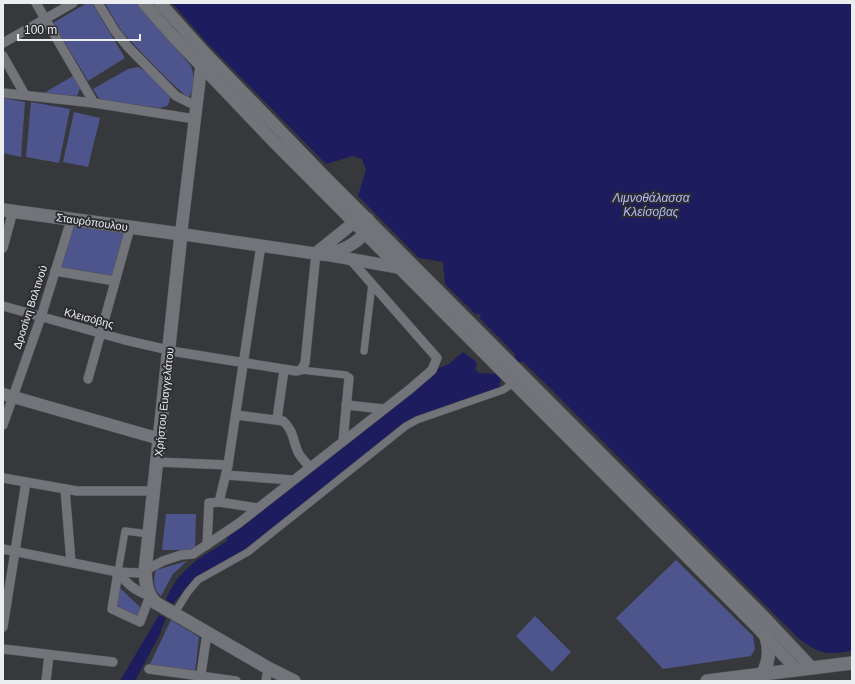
<svg xmlns="http://www.w3.org/2000/svg" width="855" height="684" viewBox="0 0 855 684" font-family="Helvetica,sans-serif">
	<rect width="100%" height="100%" fill="#37383c"/>
	<g fill="#4d558c">
		<path d="M 87,3 L 92,3 L 125,58 L 88,81 L 53,23 Z"/>
		<path d="M 105,3 L 138,3 L 191,66 C 194,74 195,89 189,97 C 181,95 128,39 121,30 C 115,21 110,12 105,3 Z"/>
		<path d="M 138,67 C 144,69 169,91 170,97 C 170,101 169,103 167,106 L 160,108 L 100,100 L 93,89 L 128,69 Z"/>
		<path d="M 73,76 L 80,88 L 77,96 L 44,93 Z"/>
		<path d="M 3,98 L 25,102 L 21,157 L 3,153 Z"/>
		<path d="M 31,102 L 70,109 L 59,163 L 26,157 Z"/>
		<path d="M 74,112 L 100,118 L 88,167 L 63,162 Z"/>
		<path d="M 71,220 L 130,228 L 115,281 L 55,271 Z"/>
		<path d="M 166,514 L 196,514 L 195,550 L 162,550 Z"/>
		<path d="M 676,560 L 753,636 L 755,649 L 751,656 L 663,669 L 616,618 Z"/>
		<path d="M 187,561 L 173,574 L 161,596 C 153,590 153,579 156,570 Z"/>
		<path d="M 118,586 L 143,610 L 139,618 L 116,605 Z"/>
		<path d="M 535,616 L 571,652 L 552,672 L 516,636 Z"/>
		<path d="M 171,620 L 199,637 L 195,673 L 149,666 Z"/>
	</g>
	<g fill="#1c1c5e">
		<path d="M 172,3 L 852,3 L 852,651 C 826,655 819,654 798,638 L 543,381 L 523,362 L 518,362 L 515,358 L 515,354 L 479,318 L 481,316 L 478,313 L 476,315 L 445,284 L 443,262 L 419,258 L 358,196 L 366,170 L 362,159 L 353,156 L 326,164 L 206,42 Z"/>
		<path d="M 463,352 L 474,360 L 477,364 L 475,369 L 479,373 L 496,374 L 501,379 L 499,387 L 495,390 L 408,421 L 244,550 L 222,562 L 222,558 L 228,555 L 227,538 L 231,534 L 299,482 L 436,369 L 449,364 Z"/>
		<path d="M 225,546 L 227,553 L 217,556 L 220,562 L 218,564 L 194,578 L 173,604 L 166,600 C 175,576 192,562 214,550 L 215,553 L 222,552 L 221,548 Z"/>
		<path d="M 159,615 L 166,618 L 160,634 L 135,681 L 120,681 Z"/>
	</g>
	<g fill="none" stroke-linecap="round" stroke-linejoin="round">
		<path stroke="#1c1c5e" stroke-width="15" d="M 200,567 L 244,539"/>
		<g stroke="#545558" stroke-width="8">
			<g id="pedestrian">
				<path d="M 364,351 L 372,284"/>
				<path d="M 301,370 L 346,375 L 349,378"/>
				<path d="M 118,572 L 125,531 L 149,534"/>
				<path d="M 174,614 L 188,592 L 198,580 L 248,552 L 406,426 L 417,420 L 503,390 L 514,383"/>
			</g>
		</g>
		<g stroke="#545558" stroke-width="10">
			<g id="minor">
				<path d="M 36,3 L 94,103"/>
				<path d="M 98,3 L 115,31 L 127,46 L 176,96 L 196,106"/>
				<path d="M 3,43 L 73,3"/>
				<path d="M 3,56 L 25,95"/>
				<path d="M 3,93 L 94,103 L 195,119"/>
				<path d="M 3,248 L 13,211"/>
				<path d="M 55,271 L 115,281"/>
				<path d="M 3,306 L 125,340 L 177,352 L 296,371 L 301,370 L 305,363 L 316,253"/>
				<path d="M 88,379 L 130,228"/>
				<path d="M 346,405 L 384,409"/>
				<path d="M 236,415 L 283,421 C 294,430 293,443 299,454 C 302,459 306,462 309,467"/>
				<path d="M 277,419 L 284,370"/>
				<path d="M 3,425 L 41,317 L 71,220"/>
				<path d="M 343,441 L 349,378"/>
				<path d="M 157,462 L 228,465 L 261,245"/>
				<path d="M 226,475 L 292,480"/>
				<path d="M 3,478 L 77,491 L 154,491"/>
				<path d="M 65,489 L 71,562"/>
				<path d="M 219,502 L 258,508"/>
				<path d="M 207,545 L 209,503 L 219,502 L 228,465"/>
				<path d="M 3,549 L 118,572 L 140,573 L 163,561 L 181,555 L 193,554 L 239,523 L 410,389 L 432,370 L 437,358 L 350,259"/>
				<path d="M 118,572 C 127,584 135,591 150,596 L 140,622 L 112,609 Z"/>
				<path d="M 3,627 L 26,482"/>
				<path d="M 3,649 L 113,662"/>
				<path d="M 149,669 L 236,681"/>
				<path d="M 46,681 L 49,655"/>
				<path d="M 200,681 L 207,633"/>
				<path d="M 266,681 L 268,668"/>
			</g>
		</g>
		<g stroke="#545558" stroke-width="13">
			<g id="tertiary">
				<path d="M 144,3 L 171,34 L 274,142 L 756,626 L 797,670"/>
				<path d="M 160,3 L 204,52 L 321,173 L 764,617 L 812,668"/>
				<path d="M 202,60 L 181,234 L 325,255 C 341,251 370,240 368,219 L 357,220 L 316,253"/>
				<path d="M 328,255 L 401,268"/>
				<path d="M 3,394 L 160,439"/>
			</g>
		</g>
		<g stroke="#545558" stroke-width="14">
			<g id="secondary">
				<path d="M 3,210 L 181,234 L 145,571 C 146,583 146,594 156,603 L 268,668 L 294,681"/>
				<path d="M 762,674 C 769,663 770,650 766,637"/>
				<path d="M 707,681 L 852,663"/>
			</g>
		</g>
		<use href="#pedestrian" stroke="#737479" stroke-width="7"/>
		<use href="#minor" stroke="#737479" stroke-width="9"/>
		<use href="#tertiary" stroke="#737479" stroke-width="12"/>
		<use href="#secondary" stroke="#737479" stroke-width="13"/>
	</g>
	<g text-anchor="middle" stroke-width="4" stroke-linejoin="round" paint-order="stroke">
		<g font-size="11" fill="#ecedef" stroke="#2c2d32">
			<text transform="translate(92 222) rotate(8)" y="4">Σταυρόπουλου</text>
			<text transform="translate(30 307) rotate(-72)" y="4">Δροσίνη Βαλτινού</text>
			<text transform="translate(89 318) rotate(15)" y="4">Κλεισόβης</text>
			<text transform="translate(164 402) rotate(-84)" y="4">Χρήστου Ευαγγελάτου</text>
		</g>
		<g font-size="12" font-style="italic" fill="#b1bcf9" stroke="#2c2d32">
			<text x="651" y="202">Λιμνοθάλασσα<tspan x="651" dy="14">Κλείσοβας</tspan></text>
		</g>
	</g>
	<rect width="855" height="684" fill="none" stroke="#ecedef" stroke-width="8"/>
	<path d="M18 34v6h122v-6" fill="none" stroke="#ecedef" stroke-width="2"/>
	<text x="24" y="34" font-size="12" fill="#ecedef" stroke="#2c2d32" stroke-width="3" paint-order="stroke">100 m</text>
</svg>
